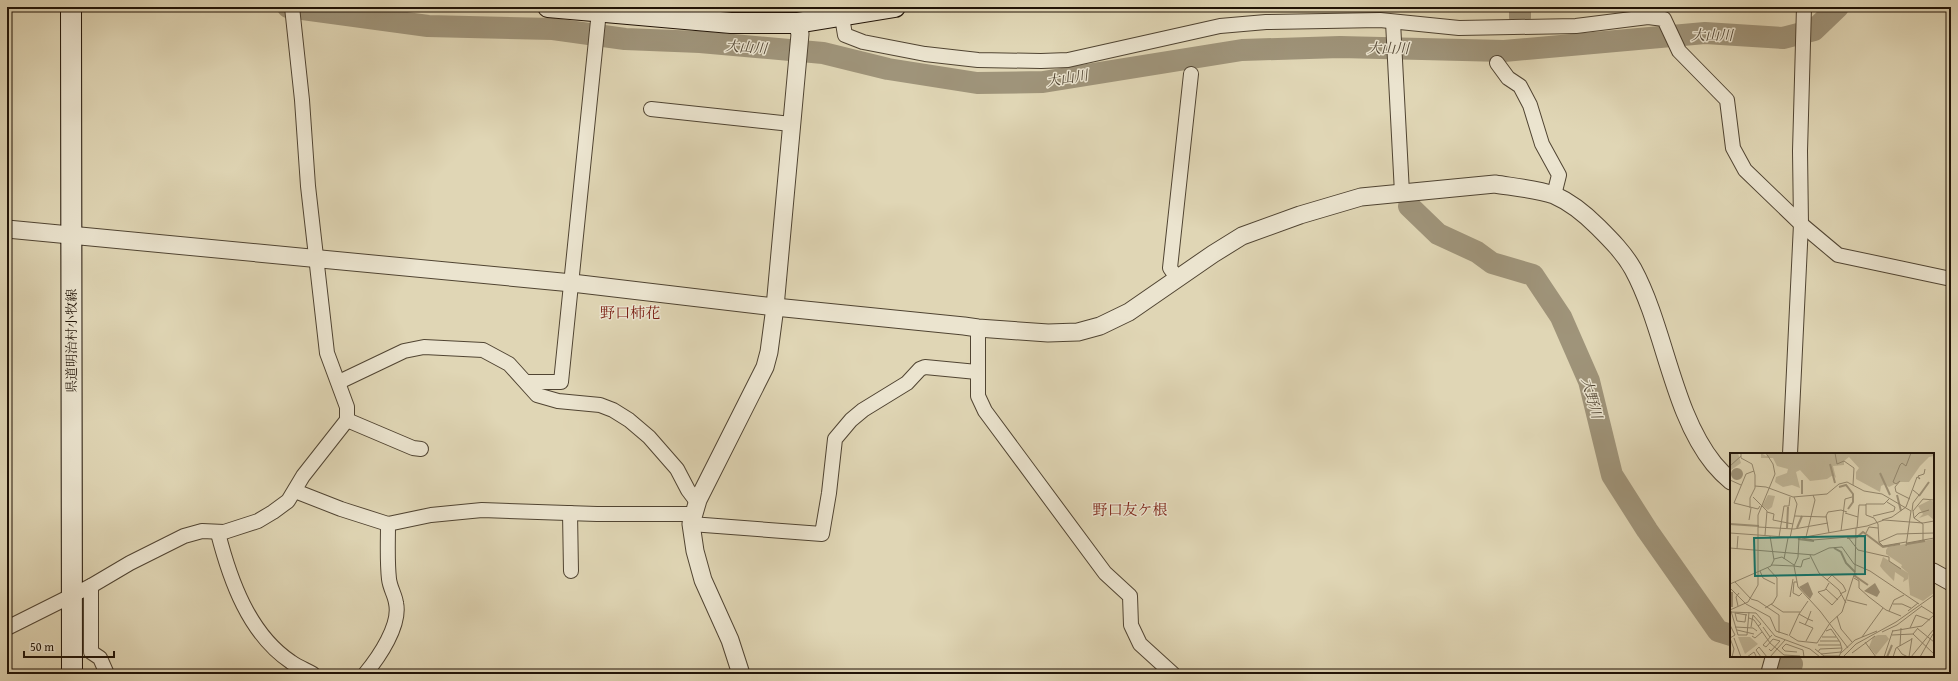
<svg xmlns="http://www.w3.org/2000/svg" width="1958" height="681" viewBox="0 0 1958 681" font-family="'Gentium Book Plus','Noto Serif JP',serif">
	<rect width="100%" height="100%" fill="#e0d6b5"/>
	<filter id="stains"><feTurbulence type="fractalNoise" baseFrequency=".005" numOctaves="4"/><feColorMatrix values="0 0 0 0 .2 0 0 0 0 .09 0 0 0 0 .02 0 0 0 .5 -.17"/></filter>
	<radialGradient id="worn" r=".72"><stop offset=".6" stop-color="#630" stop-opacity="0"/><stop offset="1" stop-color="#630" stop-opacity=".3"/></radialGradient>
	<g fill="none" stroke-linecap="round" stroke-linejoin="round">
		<g stroke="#9f947a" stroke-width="22">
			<path d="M 288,7 L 428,26 L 553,29 L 625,39 L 700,42 L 823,53 L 888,69 L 977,83 L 1043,82 L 1242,50 L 1340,47 L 1504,51 L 1705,33 L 1783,38 L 1814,30 L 1838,7"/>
			<path d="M 1520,17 L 1520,7"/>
			<path d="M 1409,206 L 1438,234 L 1477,252 L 1492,263 L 1533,275 L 1561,317 L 1589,381 L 1612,475 L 1647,530 L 1718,631 L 1731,635"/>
			<path d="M 1784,659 L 1792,664 L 1788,674"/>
		</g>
		<g stroke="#504432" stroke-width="16">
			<g id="minor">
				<path d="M 842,17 L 845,35 L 863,42 L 925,54 L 978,60 L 1041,61 L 1068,60 L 1220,26 L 1266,22 L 1380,20 L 1459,28 L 1576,26 L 1648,17 L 1664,19 L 1679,51 L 1727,100 L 1733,148 L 1745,170 L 1801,224 L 1838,255 L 1951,279"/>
				<path d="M 1393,22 L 1402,193"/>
				<path d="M 1497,63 L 1508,78 L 1520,86 L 1530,105 L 1542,144 L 1559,175 L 1554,195"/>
				<path d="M 651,109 L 791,124"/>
				<path d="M 1177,278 L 1170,268 L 1191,74"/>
				<path d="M 978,328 L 978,396 L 985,411 L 1105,573 L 1130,596 L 1131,625 L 1140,644 L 1173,674"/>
				<path d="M 339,382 L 404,351 L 424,347 L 483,350 L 509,364 L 537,395 L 558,401 L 600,405 L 613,410 L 629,420 L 649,437 L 677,469 L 688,490 L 697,502"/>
				<path d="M 527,382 L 561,382 L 599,11"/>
				<path d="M 347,420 L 413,448 L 421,449"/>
				<path d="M 1790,454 L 1801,224 L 1800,151 L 1804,7"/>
				<path d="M 295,491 L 341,509 L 388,524 L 431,515 L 482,510 L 597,514 L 693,514"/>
				<path d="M 570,513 L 571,571"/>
				<path d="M 691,524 L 822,534 L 829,493 L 835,439 L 851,420 L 863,410 L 907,383 L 920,369 L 925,367 L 977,372"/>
				<path d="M 218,533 C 230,580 249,634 291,662 C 298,667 306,670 313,674"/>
				<path d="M 91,586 L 91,652 L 100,658 L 107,674"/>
				<path d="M 7,628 L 91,586 L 130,563 L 184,536 L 202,531 L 224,532 L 258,521 L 273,512 L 288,501 L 303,476 L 347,420 L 347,407 L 327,353 L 308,186 L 302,100 L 292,7"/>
				<path d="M 365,674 C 379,657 401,625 396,603 C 395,595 390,588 389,579 C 387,561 388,543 388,524"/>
				<path d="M 1768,674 L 1773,656"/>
			</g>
		</g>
		<g stroke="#504432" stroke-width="19">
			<g id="tertiary">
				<path d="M 7,229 L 572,283 L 775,307 L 964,326 L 978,328 L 1048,333 L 1078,332 L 1100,326 L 1129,312 L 1213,254 L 1242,236 L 1300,215 L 1361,197 L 1495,184 C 1514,187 1536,189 1554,195 C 1570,202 1586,215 1598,227 C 1611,240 1624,253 1633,269 C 1665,328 1672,412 1714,464 C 1719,470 1725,476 1731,481"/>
				<path d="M 1933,572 L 1951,582"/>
				<path d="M 741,674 L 730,640 L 703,580 L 695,551 L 691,524 L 698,500 L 765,367 L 769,352 L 775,307 L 800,34 L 797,23"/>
			</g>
		</g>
		<g stroke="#201307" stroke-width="22">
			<g id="secondary">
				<path d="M 71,7 L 72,674"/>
				<path d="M 548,7 L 731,23 L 797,23 L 895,7"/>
			</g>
		</g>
		<use href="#minor" stroke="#ebe4cf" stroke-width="14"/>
		<use href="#tertiary" stroke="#ebe4cf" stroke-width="17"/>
		<use href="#secondary" stroke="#ebe4cf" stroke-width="20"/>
	</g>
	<g text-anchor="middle" stroke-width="3" stroke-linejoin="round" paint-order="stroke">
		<g font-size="13" fill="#201307" stroke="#ebe4cf">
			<text transform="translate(71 341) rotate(-90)" y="5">県道明治村小牧線</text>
		</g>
		<g font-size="14" font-style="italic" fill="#534735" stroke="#ebe4cf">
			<text x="1712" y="40">大山川</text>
			<text transform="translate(746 47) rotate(4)" y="5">大山川</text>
			<text transform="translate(1388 48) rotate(1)" y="5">大山川</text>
			<text transform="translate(1067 78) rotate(-9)" y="5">大山川</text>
			<text transform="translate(1592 398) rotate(74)" y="5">大野川</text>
		</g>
		<g font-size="15" fill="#7a1f14" stroke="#ebe4cf">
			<text x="630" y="318">野口柿花</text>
			<text x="1130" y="515">野口友ケ根</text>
		</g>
	</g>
	<g transform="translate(1730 453)">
		<rect width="204" height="204" fill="#e0d6b5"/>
		<path d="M 204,86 L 204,140 L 193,148 L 180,142 L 178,120 L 171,114 L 172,112 L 156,101 L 156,97 L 158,94 ZM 8,184 L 20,184 L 28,191 L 15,201 Z" fill="#bfb597"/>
		<path d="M 0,0 L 8,0 L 11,10 L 1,17 ZM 31,0 L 36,3 L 40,0 L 204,0 L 204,3 L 199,4 L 190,13 L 179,29 L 169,29 L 159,34 L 155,31 L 151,33 L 150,39 L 126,26 L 126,19 L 129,15 L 119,4 L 114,8 L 114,12 L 103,13 L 106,25 L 103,22 L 97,26 L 80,28 L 70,17 L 66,19 L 70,35 L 62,32 L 53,34 L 45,29 L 46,24 L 57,20 L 58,16 L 47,13 L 43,5 L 31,5 ZM 38,42 L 45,43 L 42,54 L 38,57 L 32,53 ZM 200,47 L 204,49 L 204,67 L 198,62 L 189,65 L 193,61 L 188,53 ZM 153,104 L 178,120 L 178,135 L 178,126 L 173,129 L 174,125 L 165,119 L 164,128 L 153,117 L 150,113 ZM 148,182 L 156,182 L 159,186 L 146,202 L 139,194 L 143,184 Z" fill="#bfb597"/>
		<path d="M1 21a6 6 0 1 1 12 0a6 6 0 1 1-12 0ZM 78,129 L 83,141 L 80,146 L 69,134 ZM 145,130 L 150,139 L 147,144 L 134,138 Z" fill="#9f947a"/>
		<path fill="none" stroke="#9f947a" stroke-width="2" d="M 100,11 L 105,30M 150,20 L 160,42M 72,27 L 72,41M 109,34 L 116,32 L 123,41 L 123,49 L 118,56M 167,42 L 171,58M 189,43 L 199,29M 0,71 L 29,73M 57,75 L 58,54M 67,75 L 72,63M 117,85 L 127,84 L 133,79 L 153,94 L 170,91M 68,86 L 84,88M 177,91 L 195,88M 104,95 L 111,99 L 116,110 L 125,119M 126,120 L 125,123 L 138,132M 2,139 L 2,154M 157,204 L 162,192"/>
		<path fill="none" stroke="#93886f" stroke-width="1" d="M 11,0 L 11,5 L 22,11 L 25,22 L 25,35 L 20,45 L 20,55M 105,0 L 107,11 L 114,8 L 124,15 L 123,32M 0,13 L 11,3M 24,18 L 16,21 L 4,50 L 28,56 L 30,53M 0,27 L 11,32M 25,33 L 36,34 L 63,44 L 97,41 L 109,31 L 117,29 L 134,38 L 152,41 L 181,58 L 176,93M 23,44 L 37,58 L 35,82M 159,46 L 154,51 L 136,51 L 136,62 L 144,65 L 148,71 L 149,89 L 153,93 L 176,89M 180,46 L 166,39 L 165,34 L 170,28 L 166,31 L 163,29 L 170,12 L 172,10 L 176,13 L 181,0M 182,58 L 183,50 L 189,42 L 183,37M 37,59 L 44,61 L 43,67 L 63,71M 115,60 L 128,64M 65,63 L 97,64M 143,63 L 164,58 L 165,54 L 157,49M 184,65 L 189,60 L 199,57M 19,67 L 21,55M 152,67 L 162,64 L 176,54 L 187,24 L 190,26 L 188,23 L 194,21 L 195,16M 28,74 L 64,76 L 98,70M 127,75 L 129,52 L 136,52M 111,78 L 115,46 L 122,44M 0,80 L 69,85 L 137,73 L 154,67 L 193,70 L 204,68M 99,80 L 96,63 L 98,59 L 111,57 L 117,59M 136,80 L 139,74 L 148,75M 49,84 L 54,53 L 59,53 L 60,44M 76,84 L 85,47 L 83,42M 60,85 L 67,51 L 64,44M 69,85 L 68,104 L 64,113 L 68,134 L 90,158 L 118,195M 72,85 L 83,87 L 118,84 L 128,97 L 159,104 L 159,108 L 171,116M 193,88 L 193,71 L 184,65 L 183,58 L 193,46 L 204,47M 149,89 L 167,81 L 204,80M 177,90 L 204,85M 0,95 L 84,102 L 99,95 L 112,94 L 124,111 L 140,118 L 189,151M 7,96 L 8,83M 80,102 L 89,120 L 109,137 L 116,150M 44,106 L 52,104 L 64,112M 54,106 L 58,85M 41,112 L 64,113M 64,113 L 71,114 L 73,107 L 80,105M 30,118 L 33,125 L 45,131M 124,125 L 129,128 L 129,135 L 139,144 L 156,157 L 171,163M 97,127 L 102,122 L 113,132 L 116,138 L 110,141M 5,129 L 21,146 L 28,148 L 49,162 L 49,180M 67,129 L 64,129 L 63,140 L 69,143 L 72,140M 99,130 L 95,137 L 88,139 L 102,152 L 111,142M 0,131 L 41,113 L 44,107 L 40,83M 0,135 L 16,151 L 40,164 L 46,178 L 58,182M 96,136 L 108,147M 60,144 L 63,126M 117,147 L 137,152M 41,151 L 53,159 L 70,159M 163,151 L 172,151 L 181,155M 8,153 L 6,144 L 9,140M 191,153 L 204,161M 35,155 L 43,150 L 47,143 L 47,125 L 37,114M 0,157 L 18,149 L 28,132 L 28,62 L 45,21 L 43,11 L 36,0M 1,158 L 8,182 L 17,182 L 19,159M 159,158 L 164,147 L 174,142M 178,158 L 188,150M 0,159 L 26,160 L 45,183 L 80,196 L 90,204M 5,160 L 7,168 L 15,169 L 16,161M 5,160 L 17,162M 69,161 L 78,166 L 81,158M 107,163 L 111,176 L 122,189M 19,165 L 24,167 L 40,190 L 54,202 L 70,203M 69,169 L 83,175 L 76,188M 0,172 L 5,182 L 0,185M 75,172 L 78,166 L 83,168M 5,174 L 23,175 L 27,178M 21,174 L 23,162 L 31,171 L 28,173M 33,174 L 40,184M 180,175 L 186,162 L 200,167M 188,176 L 204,189M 7,177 L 24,181M 96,178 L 101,176 L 110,189 L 112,196 L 109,204M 163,178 L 192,173 L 204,162M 152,179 L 167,172 L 192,153M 183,181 L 204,201M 162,182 L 183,181 L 188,175M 22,183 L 25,185 L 32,179M 59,183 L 69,161 L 78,148M 60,183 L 68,188 L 87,190 L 100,170 L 112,159 L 125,119 L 126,75M 92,184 L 106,184M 132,184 L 153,155M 0,185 L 4,196 L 2,204M 4,185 L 11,204M 90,188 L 109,188M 135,189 L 146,204M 88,192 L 111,192M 170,193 L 171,175M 167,194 L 172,201 L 178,204M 39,196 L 41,198 L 50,188 L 43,186 L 36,194 L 33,192 L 42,182M 85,196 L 94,203 L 109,203M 55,198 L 52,195 L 56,191 L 73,197 L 74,204M 55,198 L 67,199M 88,199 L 90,196 L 112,195M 111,200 L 125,187 L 147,178M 122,200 L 145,183M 91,201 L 111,199M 17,204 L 24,199 L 26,203M 31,204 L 26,197 L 29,194 L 37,204M 40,204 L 55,187M 113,204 L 126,191 L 166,169 L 204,142M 154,204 L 163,177M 163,204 L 166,195 L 182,186M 179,204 L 182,185M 181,204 L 204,176M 190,204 L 203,181"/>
		<path fill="#0f766e" fill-opacity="0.15" stroke="#0f766e" stroke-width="2" d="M 135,83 L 135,121 L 25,123 L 24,85 Z"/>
		<rect width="204" height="204" fill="none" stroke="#201307" stroke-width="2"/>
	</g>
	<rect width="1958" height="681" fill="none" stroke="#e0d6b5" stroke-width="24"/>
	<rect x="8" y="8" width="1942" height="665" fill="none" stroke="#201307" stroke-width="2"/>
	<rect x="12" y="12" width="1934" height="657" fill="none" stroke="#201307"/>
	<path d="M24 651v6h90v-6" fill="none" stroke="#201307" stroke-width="2"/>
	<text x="30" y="651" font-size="12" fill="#201307" stroke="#ebe4cf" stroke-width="3" paint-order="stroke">50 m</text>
	<rect width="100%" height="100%" filter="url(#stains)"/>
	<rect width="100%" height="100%" fill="url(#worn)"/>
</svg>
